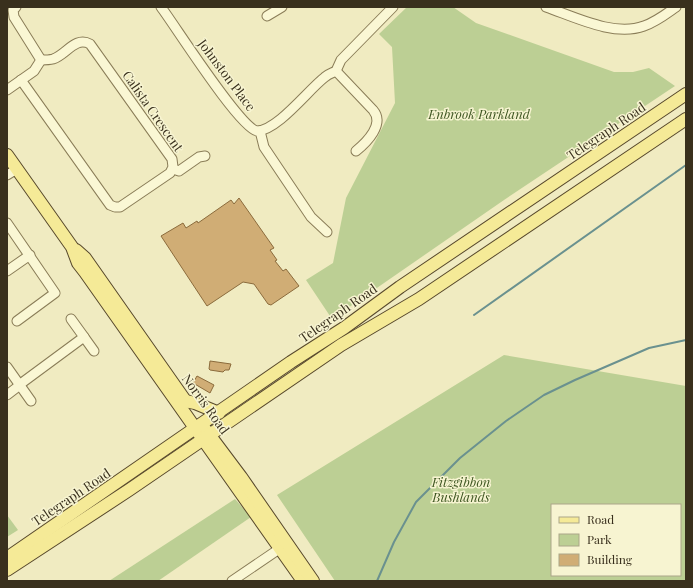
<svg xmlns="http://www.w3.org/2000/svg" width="693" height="588" viewBox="0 0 693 588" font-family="'Playfair Display',serif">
	<rect width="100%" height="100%" fill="#f0ebc1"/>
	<g fill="#bccf94" fill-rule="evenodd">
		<path d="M 407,7 L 453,7 L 476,23 L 614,72 L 633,72 L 649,68 L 675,86 L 504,200 L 332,319 L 306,280 L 333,263 L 346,198 L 395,103 L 392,47 L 379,34 Z"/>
		<path d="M 504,355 L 686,386 L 686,581 L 335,581 L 277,495 ZM 552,505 L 680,505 L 680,575 L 552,575 Z"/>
		<path d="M 235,499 L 251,517 L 158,581 L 109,581 Z"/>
		<path d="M 7,515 L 18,530 L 7,537 Z"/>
	</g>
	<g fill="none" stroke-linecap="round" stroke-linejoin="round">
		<g stroke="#6a918f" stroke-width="2">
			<path d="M 474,315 L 686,165"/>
			<path d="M 377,581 L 394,542 L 416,502 L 460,458 L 506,421 L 544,395 L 575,380 L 649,348 L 686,340"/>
		</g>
	</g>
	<g fill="#d0ad75" stroke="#8b6b3c">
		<path d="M 239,198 L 274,248 L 270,250 L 277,260 L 275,261 L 283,271 L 286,269 L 299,286 L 271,305 L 268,304 L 254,284 L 243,282 L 207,306 L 161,236 L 183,223 L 186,228 L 197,221 L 198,223 L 231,200 L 234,204 Z"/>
		<path d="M 210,361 L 231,364 L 229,370 L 225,370 L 223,372 L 210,370 L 209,369 Z"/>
		<path d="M 197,376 L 214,385 L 210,393 L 193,383 Z"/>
	</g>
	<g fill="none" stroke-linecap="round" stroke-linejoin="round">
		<g stroke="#8a7d58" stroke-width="11">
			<g id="minor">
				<path d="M 161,7 C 176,27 239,127 257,131 C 278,130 308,90 325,77 C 328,74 332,73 336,71 L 341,60 L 393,7"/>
				<path d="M 546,7 C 575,17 614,37 644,26 C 656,22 666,14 676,7"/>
				<path d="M 267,16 L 282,7"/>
				<path d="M 336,71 L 373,110 C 385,124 367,142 356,151"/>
				<path d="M 21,80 L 110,205 L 115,207 L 120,207 L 170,173 L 173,167 L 172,159 L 90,44 C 75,36 66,55 53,59 C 49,60 45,60 41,60"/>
				<path d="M 7,90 L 34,71 L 41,60 L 14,17 L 13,10 L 16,7"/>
				<path d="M 260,131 L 264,147 L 311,217 L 327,232"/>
				<path d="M 173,169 L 179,171 L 199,157 L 205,156"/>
				<path d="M 7,175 L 17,169"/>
				<path d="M 7,223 L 55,293 L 17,321"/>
				<path d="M 7,271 L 30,255"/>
				<path d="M 84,337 L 94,351"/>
				<path d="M 7,367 L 31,401"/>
				<path d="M 19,385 L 84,337 L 71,319"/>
				<path d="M 7,395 L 20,385"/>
				<path d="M 232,581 L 285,545"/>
			</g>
		</g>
		<g stroke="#58492c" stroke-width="14">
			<g id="major">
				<path d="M 7,155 L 72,247 L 78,263 L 85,272 L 303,581"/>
				<path d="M 76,250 L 85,258 L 184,399"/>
				<path d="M 185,401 L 195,403 L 219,413"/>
				<path d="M 205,429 L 241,477 L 313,581"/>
				<path d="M 7,558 L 291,362 L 344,328 L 400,287 L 686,94"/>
				<path d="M 7,570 L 129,490 L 341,345 L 419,299 L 686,119"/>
			</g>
		</g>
		<use href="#minor" stroke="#faf7d4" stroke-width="9"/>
		<use href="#major" stroke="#f5ea97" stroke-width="12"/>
	</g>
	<g text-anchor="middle" stroke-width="3" stroke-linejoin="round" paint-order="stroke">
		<g font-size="13" fill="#39301d" stroke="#f7f4d1">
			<text transform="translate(227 75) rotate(53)" y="5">Johnston Place</text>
			<text transform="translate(153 111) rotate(55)" y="5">Calista Crescent</text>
			<text transform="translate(606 131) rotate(-34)" y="5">Telegraph Road</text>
			<text transform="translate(338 313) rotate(-35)" y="5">Telegraph Road</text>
			<text transform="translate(206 404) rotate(54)" y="5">Norris Road</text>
			<text transform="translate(71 497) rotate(-34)" y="5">Telegraph Road</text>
		</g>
		<g font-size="13" font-style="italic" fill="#3f5722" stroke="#f7f4d1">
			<text x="479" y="119">Enbrook Parkland</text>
			<text x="461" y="487">Fitzgibbon<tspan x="461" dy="15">Bushlands</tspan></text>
		</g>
	</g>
	<rect width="693" height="588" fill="none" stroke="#39301d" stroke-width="16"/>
	<rect x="551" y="504" width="130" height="72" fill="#f7f4d1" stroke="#aba689"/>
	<rect x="559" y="517" width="20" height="6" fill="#f5ea97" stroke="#aba689"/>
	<text x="587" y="524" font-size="12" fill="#39301d">Road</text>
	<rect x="559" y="534" width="20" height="12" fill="#bccf94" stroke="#aba689"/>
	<text x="587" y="544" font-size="12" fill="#39301d">Park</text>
	<rect x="559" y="554" width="20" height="12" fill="#d0ad75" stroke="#aba689"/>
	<text x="587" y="564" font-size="12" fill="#39301d">Building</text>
</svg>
